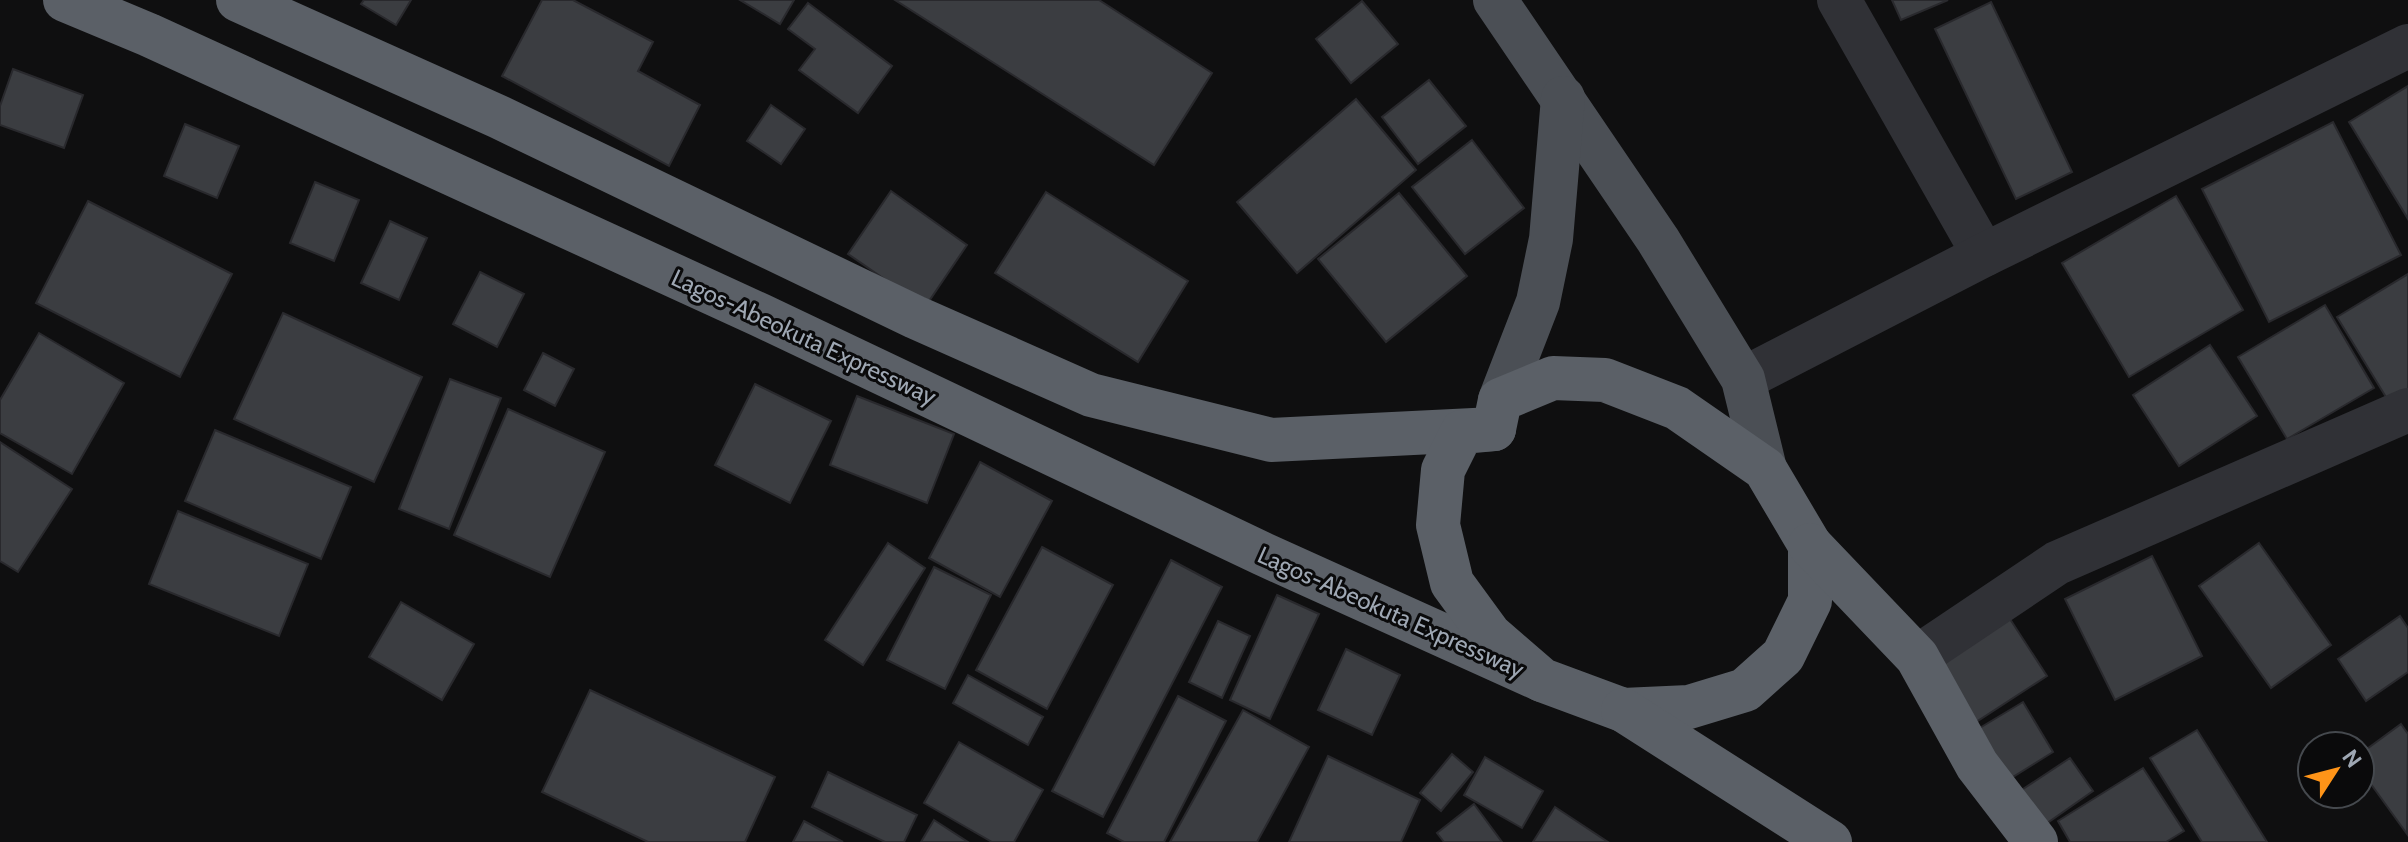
<svg xmlns="http://www.w3.org/2000/svg" width="2408" height="842" font-family="Cabin,sans-serif">
<style>
.building{fill:#3b3d41;stroke:#29292d;stroke-width:2}
.lines{fill:none;stroke-linecap:round;stroke-linejoin:round}
.minor{stroke:#303136;stroke-width:44}
.major{stroke:#4b4f55;stroke-width:44}
.highway{stroke:#5b6067;stroke-width:44}
.labels{text-anchor:middle;dominant-baseline:central;stroke-width:6;stroke-linejoin:round;paint-order:stroke}
.street-label{font-size:24px;fill:#9ea7b3;stroke:#0a0a0b}
</style>
<rect width="100%" height="100%" fill="#0f0f10"/>
<g class="building">
<path d="M 364,0 L 411,0 L 396,25 L 361,4 Z"/>
<path d="M 542,0 L 573,0 L 653,42 L 638,71 L 700,105 L 669,166 L 502,76 Z"/>
<path d="M 740,0 L 794,0 L 780,24 Z"/>
<path d="M 895,0 L 1099,0 L 1212,73 L 1154,165 Z"/>
<path d="M 1892,0 L 1948,0 L 1901,20 Z"/>
<path d="M 1362,1 L 1398,44 L 1351,83 L 1316,39 Z"/>
<path d="M 1991,2 L 2072,172 L 2016,199 L 1935,29 Z"/>
<path d="M 808,3 L 892,66 L 858,113 L 799,70 L 815,49 L 788,29 Z"/>
<path d="M 13,69 L 83,95 L 64,148 L 0,125 L 0,106 Z"/>
<path d="M 1429,80 L 1466,126 L 1418,164 L 1382,117 Z"/>
<path d="M 2408,86 L 2408,219 L 2349,122 Z"/>
<path d="M 1356,99 L 1416,170 L 1297,273 L 1237,202 Z"/>
<path d="M 771,105 L 805,129 L 781,164 L 747,141 Z"/>
<path d="M 2333,122 L 2401,255 L 2269,322 L 2202,189 Z"/>
<path d="M 185,124 L 239,146 L 217,198 L 164,176 Z"/>
<path d="M 1472,140 L 1524,208 L 1465,254 L 1412,187 Z"/>
<path d="M 315,182 L 359,200 L 334,261 L 290,243 Z"/>
<path d="M 891,191 L 967,245 L 925,307 L 848,254 Z"/>
<path d="M 1046,192 L 1188,281 L 1138,362 L 995,273 Z"/>
<path d="M 1399,193 L 1467,276 L 1386,342 L 1318,259 Z"/>
<path d="M 2176,196 L 2243,310 L 2129,377 L 2062,263 Z"/>
<path d="M 88,201 L 232,274 L 180,377 L 36,303 Z"/>
<path d="M 390,221 L 427,238 L 399,300 L 361,283 Z"/>
<path d="M 480,272 L 524,294 L 497,347 L 453,324 Z"/>
<path d="M 2408,274 L 2408,391 L 2389,402 L 2337,317 Z"/>
<path d="M 2325,305 L 2374,388 L 2287,439 L 2238,357 Z"/>
<path d="M 283,313 L 422,377 L 374,482 L 234,419 Z"/>
<path d="M 39,333 L 124,383 L 72,474 L 0,433 L 0,400 Z"/>
<path d="M 2210,345 L 2257,416 L 2179,466 L 2133,395 Z"/>
<path d="M 543,353 L 574,369 L 555,406 L 524,390 Z"/>
<path d="M 450,379 L 501,398 L 449,529 L 399,509 Z"/>
<path d="M 755,384 L 831,421 L 790,503 L 715,465 Z"/>
<path d="M 857,396 L 954,434 L 927,503 L 830,465 Z"/>
<path d="M 508,409 L 605,452 L 550,577 L 454,535 Z"/>
<path d="M 215,430 L 351,487 L 321,559 L 185,501 Z"/>
<path d="M 0,442 L 72,489 L 18,572 L 0,561 Z"/>
<path d="M 980,462 L 1052,501 L 1000,597 L 929,558 Z"/>
<path d="M 178,511 L 308,564 L 279,636 L 149,584 Z"/>
<path d="M 888,543 L 925,568 L 863,665 L 825,640 Z"/>
<path d="M 2259,543 L 2331,645 L 2271,688 L 2199,586 Z"/>
<path d="M 1042,547 L 1113,585 L 1047,709 L 976,670 Z"/>
<path d="M 2152,556 L 2202,656 L 2115,700 L 2065,599 Z"/>
<path d="M 1171,560 L 1222,587 L 1103,817 L 1052,791 Z"/>
<path d="M 934,567 L 991,595 L 945,689 L 887,660 Z"/>
<path d="M 1277,595 L 1319,614 L 1270,719 L 1230,700 Z"/>
<path d="M 401,602 L 474,644 L 442,700 L 369,657 Z"/>
<path d="M 2400,616 L 2408,628 L 2408,672 L 2366,701 L 2338,659 Z"/>
<path d="M 2010,619 L 2047,676 L 1973,724 L 1936,667 Z"/>
<path d="M 1218,621 L 1250,636 L 1222,698 L 1189,682 Z"/>
<path d="M 1346,649 L 1400,675 L 1372,735 L 1318,710 Z"/>
<path d="M 968,675 L 1043,717 L 1028,745 L 953,703 Z"/>
<path d="M 590,690 L 775,777 L 745,842 L 648,842 L 542,792 Z"/>
<path d="M 1178,696 L 1226,721 L 1164,842 L 1124,842 L 1107,833 Z"/>
<path d="M 2023,702 L 2053,752 L 2008,780 L 1978,729 Z"/>
<path d="M 1243,710 L 1309,747 L 1257,842 L 1170,842 Z"/>
<path d="M 2401,724 L 2408,734 L 2407,834 L 2360,769 L 2360,754 Z"/>
<path d="M 2197,730 L 2267,842 L 2202,842 L 2150,758 Z"/>
<path d="M 959,742 L 1043,790 L 1014,842 L 992,842 L 924,803 Z"/>
<path d="M 1452,754 L 1473,772 L 1441,811 L 1420,793 Z"/>
<path d="M 1328,756 L 1420,800 L 1401,842 L 1289,842 Z"/>
<path d="M 1485,757 L 1543,791 L 1522,828 L 1464,795 Z"/>
<path d="M 2070,758 L 2093,791 L 2043,826 L 2020,791 Z"/>
<path d="M 2143,768 L 2184,831 L 2166,842 L 2070,842 L 2058,821 Z"/>
<path d="M 828,772 L 917,815 L 904,842 L 885,842 L 812,807 Z"/>
<path d="M 1474,804 L 1502,842 L 1444,842 L 1437,833 Z"/>
<path d="M 1555,807 L 1608,842 L 1533,842 Z"/>
<path d="M 934,820 L 968,842 L 921,842 Z"/>
<path d="M 804,821 L 843,842 L 793,842 Z"/>
</g>
<g class="lines">
<g class="minor">
<path d="M 1839,0 L 1984,255"/>
<path d="M 1743,379 L 1984,255 L 2408,46"/>
<path d="M 1917,657 L 2057,563 L 2408,410"/>
</g>
<g class="major">
<path d="M 1495,0 L 1658,240 L 1743,379 L 1765,469"/>
<path d="M 1500,400 L 1538,302 L 1551,239 L 1563,98"/>
</g>
<g class="highway">
<path d="M 65,0 L 149,35 L 760,315 L 1263,554 L 1542,680"/>
<path d="M 238,0 L 499,117 L 915,317 L 1091,395 L 1271,440 L 1494,429"/>
<path d="M 1553,378 L 1605,380 L 1677,408 L 1765,469 L 1810,545 L 1810,601 L 1783,656 L 1745,690 L 1689,707 L 1623,710 L 1542,680 L 1490,635 L 1452,583 L 1438,525 L 1443,470 L 1462,432 L 1494,429 L 1500,400 Z"/>
<path d="M 1810,545 L 1917,657 L 1977,765 L 2036,842"/>
<path d="M 1623,710 L 1830,842"/>
</g>
</g>
<g class="labels">
<g class="street-label">
<text transform="translate(804 337) rotate(25)">Lagos-Abeokuta Expressway</text>
<text transform="translate(1391 612) rotate(24)">Lagos-Abeokuta Expressway</text>
</g>
</g>
<g transform="translate(2336 770) rotate(54)"><circle r="38" fill="#0a0a0b" stroke="#45494e" stroke-width="2"/>
<path d="M0-6L14 30L0 20L-14 30Z" fill="#ff9418"/>
<text y="-12" font-size="22" font-weight="bold" text-anchor="middle" fill="#9ea7b3">N</text>
</g>
</svg>
